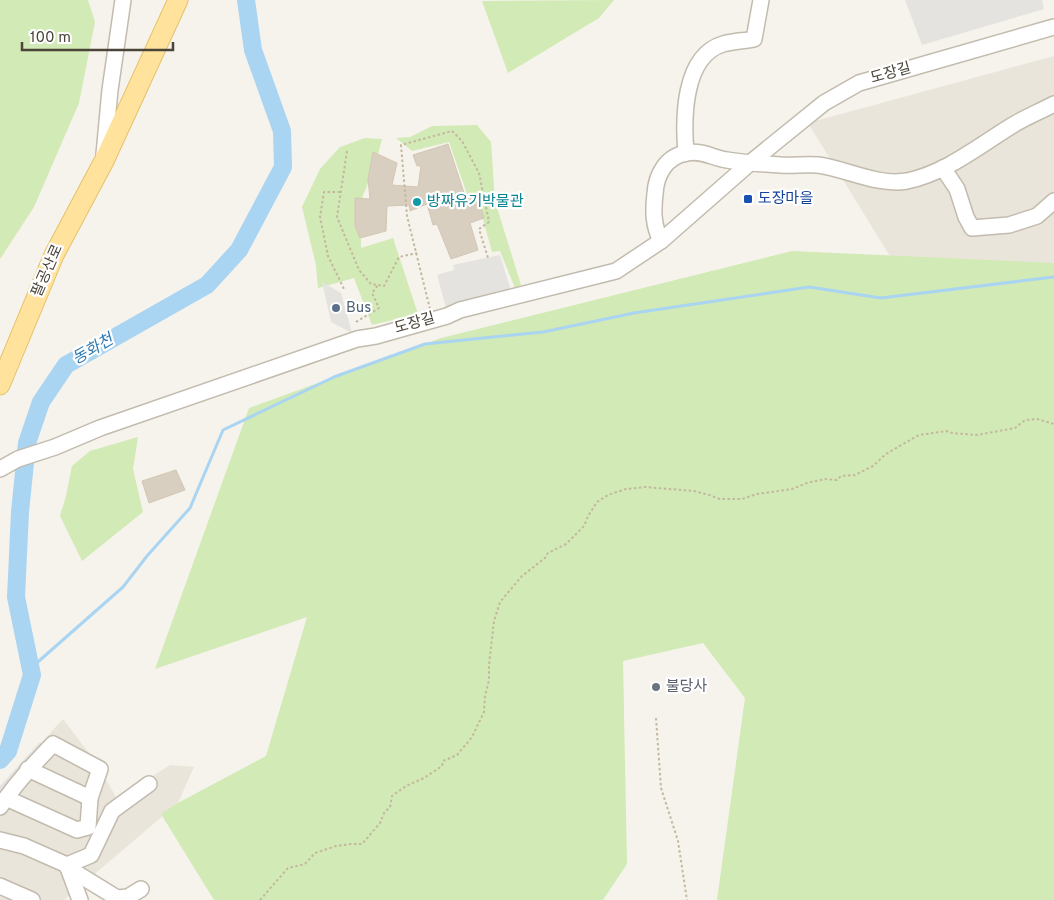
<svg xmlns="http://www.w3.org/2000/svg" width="1054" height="900" font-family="Overpass,'Noto Sans KR',sans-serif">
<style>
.residential{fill:#eae5da}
.green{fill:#d2eab5}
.parking{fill:#e5e3e0}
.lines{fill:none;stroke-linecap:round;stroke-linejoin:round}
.stream{stroke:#a9d4f2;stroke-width:3}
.river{stroke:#a9d4f2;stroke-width:18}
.building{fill:#d8cfc1;stroke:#d3c7b4}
.minor-casing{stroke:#c2bbae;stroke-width:18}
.major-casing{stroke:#e6c16a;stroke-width:21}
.path{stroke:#c4b79f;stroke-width:2;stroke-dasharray:2.5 2.5;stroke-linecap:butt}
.minor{stroke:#fff;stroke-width:15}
.major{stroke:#ffe39c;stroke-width:19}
.transit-dot{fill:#1a4fb4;stroke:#fff;stroke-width:2}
.culture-dot{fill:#0f9aa8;stroke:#fff;stroke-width:2}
.service-dot{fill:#5c6f8a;stroke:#fff;stroke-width:2}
.worship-dot{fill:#6b7280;stroke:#fff;stroke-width:2}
.labels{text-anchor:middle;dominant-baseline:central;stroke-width:4.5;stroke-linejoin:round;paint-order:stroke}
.street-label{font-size:15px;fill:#4b4439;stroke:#fff}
.transit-label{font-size:15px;fill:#164399;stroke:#fff;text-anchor:start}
.culture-label{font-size:15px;fill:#0d838f;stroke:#fff;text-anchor:start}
.service-label{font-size:15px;fill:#4e5e75;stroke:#fff;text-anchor:start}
.worship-label{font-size:15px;fill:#5b616d;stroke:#fff;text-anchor:start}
.water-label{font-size:16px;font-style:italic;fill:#2e7ab2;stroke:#fff}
</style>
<rect width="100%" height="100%" fill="#f6f3ec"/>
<g class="residential">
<path d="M 1054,56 L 1054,268 L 920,305 L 808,123 Z"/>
<path d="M 63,719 L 98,765 L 117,799 L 170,765 L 194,767 L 178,803 L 64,900 L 0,900 L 0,788 Z"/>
</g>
<g class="green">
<path d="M 0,0 L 88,0 L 95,22 L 79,103 L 34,207 L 0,259 Z"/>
<path d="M 614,0 L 599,18 L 508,73 L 482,1 Z"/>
<path d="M 477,125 L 491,142 L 495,201 L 521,285 L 515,288 L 500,251 L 492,252 L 477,197 L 467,194 L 449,142 L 412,151 L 396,138 L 410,137 L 432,126 Z"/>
<path d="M 365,138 L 382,139 L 375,166 L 360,203 L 361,248 L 393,238 L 418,314 L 372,325 L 354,278 L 318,288 L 316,265 L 302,207 L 320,169 L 340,147 Z"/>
<path d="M 792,251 L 1054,263 L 1054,900 L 717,900 L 745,698 L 703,643 L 623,661 L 627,864 L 603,900 L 214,900 L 161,814 L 176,804 L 266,756 L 307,617 L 155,669 L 249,408 L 441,338 Z"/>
<path d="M 138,437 L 133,469 L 143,512 L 82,561 L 60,516 L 66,496 L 72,466 L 90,451 Z"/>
</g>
<g class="parking">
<path d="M 905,0 L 1042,0 L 1044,9 L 922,45 Z"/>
<path d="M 500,255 L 511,291 L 446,308 L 437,275 L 454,270 L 453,265 Z"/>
<path d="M 322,282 L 341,293 L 352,333 L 331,322 Z"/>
<path d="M 40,742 L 45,745 L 0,798 L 0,786 Z"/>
</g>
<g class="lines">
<path class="stream" d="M 31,668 L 123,587 L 147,556 L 190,508 L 223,430 L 334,377 L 425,344 L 543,332 L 634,313 L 809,287 L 881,298 L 1054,277"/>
<path class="river" d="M 0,760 L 8,751 L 32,675 L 16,597 L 20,512 L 27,443 L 41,402 L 66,365 L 207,285 L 239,250 L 283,167 L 282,131 L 253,50 L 246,0"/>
</g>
<g class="building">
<path d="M 448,144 L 466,199 L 477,196 L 484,218 L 470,223 L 478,250 L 451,259 L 437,224 L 433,225 L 427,204 L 410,211 L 409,205 L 387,206 L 386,231 L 360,238 L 355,226 L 355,198 L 370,199 L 368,179 L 373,152 L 397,163 L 392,185 L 418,187 L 421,166 L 417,166 L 413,155 Z"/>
<path d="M 176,470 L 185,490 L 149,503 L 142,481 Z"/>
</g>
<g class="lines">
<defs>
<g id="minor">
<path d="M 686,153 C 683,119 683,56 723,44 C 733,41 744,41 754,39 L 761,0"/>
<path d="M 104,154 L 110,90 L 123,0"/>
<path d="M 943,168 L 957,189 L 966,217 L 972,228 L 1009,225 L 1037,216 L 1054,201"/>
<path d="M 661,241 C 653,225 653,211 655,194 C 656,175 666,156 687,153 C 702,150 713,158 727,160 C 744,163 763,164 780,165 C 792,166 805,164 818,165 C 847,169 877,186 907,181 C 946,173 980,145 1013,125 C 1026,117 1041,111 1054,104"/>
<path d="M 0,469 L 18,459 L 55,447 L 100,428 L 357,339 L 376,336 L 447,316 L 460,310 L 616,271 L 661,241 L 750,163 L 824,103 L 859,83 L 1054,27"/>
<path d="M 28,769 L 90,798"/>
<path d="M 0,807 C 15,784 34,764 53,744 L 100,769 L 90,798 L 88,827 L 77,830 L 6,798"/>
<path d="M 0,840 L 24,846 L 67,865 L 80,900"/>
<path d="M 67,865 L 91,855 L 112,811 L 149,784"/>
<path d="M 68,868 L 117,898 L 128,897 L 141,889"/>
<path d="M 0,886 L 32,900"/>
</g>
<path id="major" d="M 0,385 L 54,255 L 104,161 L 178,0"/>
</defs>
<use href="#minor" class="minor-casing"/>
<use href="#major" class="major-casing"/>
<g class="path">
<path d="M 347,151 L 337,217 L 359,270 L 371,284 L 384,286 L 399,257 L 417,253"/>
<path d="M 340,192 L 324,192 L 320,217 L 328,256 L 345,291"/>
<path d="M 430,309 L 407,216 L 401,145 L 452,131 L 462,141 L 479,173 L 489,222 L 479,229 L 488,258"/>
<path d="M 356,322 L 379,308 L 372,293 L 378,285"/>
<path d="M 656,718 L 661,788 L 678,841 L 687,900"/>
<path d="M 260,900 L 288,868 L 305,864 L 315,853 L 336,846 L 351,844 L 362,844 L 380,823 L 384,813 L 390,807 L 392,796 L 406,786 L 424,778 L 442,766 L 443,761 L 457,755 L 472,737 L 484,712 L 485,696 L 489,680 L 489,665 L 494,621 L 500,602 L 522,576 L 545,558 L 548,553 L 566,544 L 584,526 L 588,516 L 597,502 L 608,495 L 626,489 L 645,487 L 694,491 L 709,495 L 720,499 L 742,499 L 757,494 L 792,489 L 807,483 L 825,479 L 837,480 L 841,476 L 855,475 L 873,466 L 886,454 L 919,435 L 947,431 L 952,433 L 977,435 L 1015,428 L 1025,420 L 1037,419 L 1054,424"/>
</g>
<use href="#minor" class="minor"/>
<use href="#major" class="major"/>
</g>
<rect class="transit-dot" x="743" y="194" width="10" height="10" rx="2.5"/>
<circle class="culture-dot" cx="417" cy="202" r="5"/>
<circle class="service-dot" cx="336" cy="308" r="5"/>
<circle class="worship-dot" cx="656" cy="687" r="5"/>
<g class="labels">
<g class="street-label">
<text transform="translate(891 74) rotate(-16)">도장길</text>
<text transform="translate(48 271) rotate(-66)">팔공산로</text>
<text transform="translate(415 324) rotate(-16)">도장길</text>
</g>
<g class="transit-label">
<text x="758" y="199">도장마을</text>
</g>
<g class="culture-label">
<text x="427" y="202">방짜유기박물관</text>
</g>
<g class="service-label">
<text x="346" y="308">Bus</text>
</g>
<g class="worship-label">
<text x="666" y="687">불당사</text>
</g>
<g class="water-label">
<text transform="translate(93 350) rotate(-30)">동화천</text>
</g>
</g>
<path d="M22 42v8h151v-8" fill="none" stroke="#4b4439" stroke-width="2.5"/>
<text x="30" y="42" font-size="15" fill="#4b4439" stroke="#ffffff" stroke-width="4" paint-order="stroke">100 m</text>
</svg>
